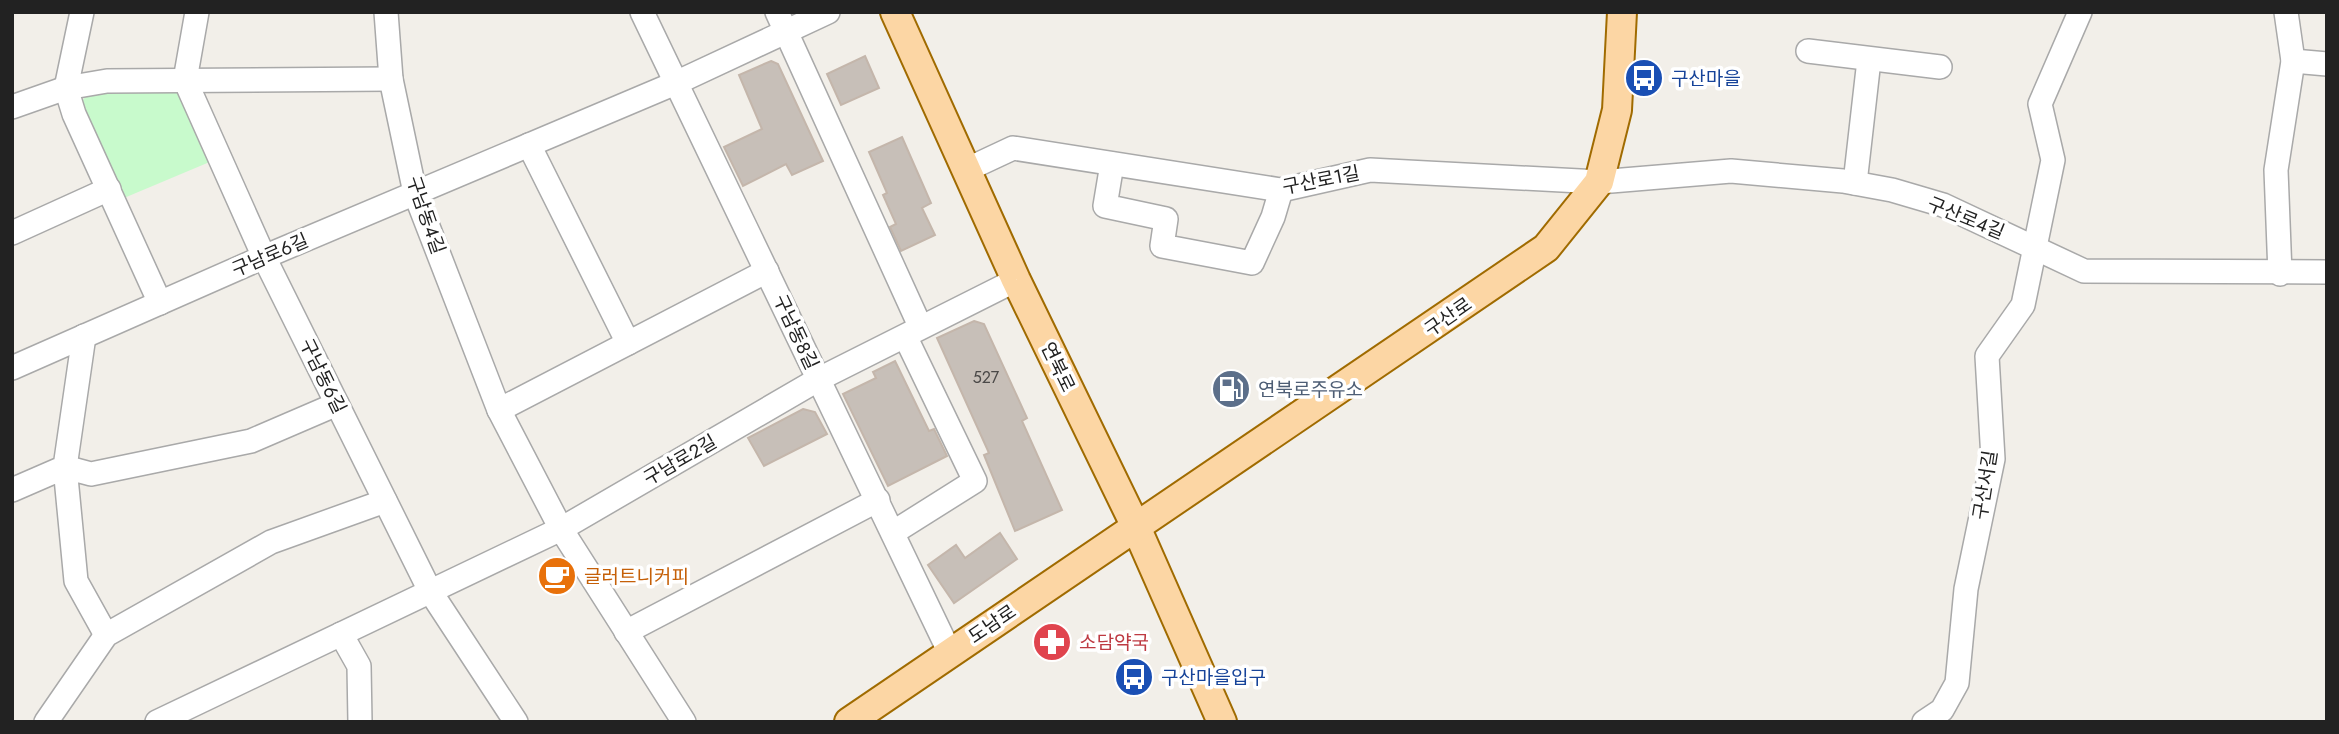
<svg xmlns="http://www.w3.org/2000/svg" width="2339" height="734" font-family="Jost,'Noto Sans KR',sans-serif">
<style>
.park{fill:#c8facc}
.building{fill:#c7bfb8;stroke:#c4b6ab;stroke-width:2}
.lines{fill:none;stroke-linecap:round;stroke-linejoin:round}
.minor-casing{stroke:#a9a9a9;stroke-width:26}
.major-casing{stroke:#a06b00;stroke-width:32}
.minor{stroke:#fff;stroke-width:23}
.major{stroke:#fcd6a4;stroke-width:28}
.labels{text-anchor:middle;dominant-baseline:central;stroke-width:7;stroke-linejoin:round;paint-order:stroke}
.number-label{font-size:16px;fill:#4b4948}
.transit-label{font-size:19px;fill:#164399;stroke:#fff;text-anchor:start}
.street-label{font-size:19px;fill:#222;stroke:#fff}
.service-label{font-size:19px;fill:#4e5e75;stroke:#fff;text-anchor:start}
.food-label{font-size:19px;fill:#c56008;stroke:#fff;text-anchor:start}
.health-label{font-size:19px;fill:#be3a42;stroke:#fff;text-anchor:start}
</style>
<rect width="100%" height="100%" fill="#f2efe9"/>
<path class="park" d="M 89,92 L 178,93 L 187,100 L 212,161 L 124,198 L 79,105 Z"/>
<g class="building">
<path d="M 865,56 L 879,88 L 841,105 L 827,74 Z"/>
<path d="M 771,61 L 778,64 L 823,161 L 792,175 L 786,164 L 743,186 L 724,147 L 762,129 L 739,75 Z"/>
<path d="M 902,137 L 931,203 L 922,208 L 935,235 L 901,251 L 890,227 L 896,224 L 883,195 L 887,193 L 869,152 Z"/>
<path d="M 974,321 L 984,324 L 1027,418 L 1022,421 L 1062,510 L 1015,531 L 984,455 L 989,453 L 937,338 Z"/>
<path d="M 895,361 L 929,431 L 934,429 L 947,456 L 888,486 L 843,394 L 876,378 L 873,372 Z"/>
<path d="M 803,409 L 815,412 L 827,434 L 764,466 L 748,438 Z"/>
<path d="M 1000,533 L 1017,559 L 954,603 L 928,565 L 956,545 L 965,558 Z"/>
</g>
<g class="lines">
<defs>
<g id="minor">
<path d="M 82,12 L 66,88 L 74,114 L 160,303"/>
<path d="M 197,12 L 185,80 L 264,257 L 430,591 L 516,722"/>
<path d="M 386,12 L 391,79 L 415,193 L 499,410 L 561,529 L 684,722"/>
<path d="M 642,12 L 950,653"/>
<path d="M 777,12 L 920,326"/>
<path d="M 1808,51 L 1940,67"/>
<path d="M 2293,61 L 2327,64"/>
<path d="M 12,107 L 66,88 L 107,81 L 391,79"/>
<path d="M 529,145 L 628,343"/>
<path d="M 1112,164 L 1105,206 L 1166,219 L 1162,246 L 1252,263 L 1273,217 L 1281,190"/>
<path d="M 966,170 L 1013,148 L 1281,190 L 1370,170 L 1599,182 L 1731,171 L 1843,181 L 1892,190 L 1943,205 L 2084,271 L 2327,272"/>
<path d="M 1855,183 L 1869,60"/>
<path d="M 12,233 L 109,189"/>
<path d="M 2280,274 L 2276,170 L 2293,61 L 2286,12"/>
<path d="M 12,368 L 264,257 L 678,82 L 828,12"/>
<path d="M 499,410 L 767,271"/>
<path d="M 12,490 L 65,467 L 84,336"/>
<path d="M 894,532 L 975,481 L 906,338"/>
<path d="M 626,632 L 878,500"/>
<path d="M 341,634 L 359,666 L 360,722"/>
<path d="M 106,635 L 76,581 L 65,467 L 91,474 L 251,441 L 337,404"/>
<path d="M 46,722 L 106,635 L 271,542 L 385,501"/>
<path d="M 157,722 L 561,529 L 819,379 L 1016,280"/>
<path d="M 1924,722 L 1942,710 L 1957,683 L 1966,589 L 1993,459 L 1987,356 L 2023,305 L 2053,160 L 2040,104 L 2080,12"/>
</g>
<g id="major">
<path d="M 895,12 L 1016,280 L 1136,527 L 1222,722"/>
<path d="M 849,722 L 1546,248 L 1599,182 L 1617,110 L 1622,12"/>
</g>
</defs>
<use href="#minor" class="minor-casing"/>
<use href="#major" class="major-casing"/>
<use href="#minor" class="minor"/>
<use href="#major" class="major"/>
</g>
<defs>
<symbol id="bus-disc" viewBox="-11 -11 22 22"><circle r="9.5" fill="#1a4fb4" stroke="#fff"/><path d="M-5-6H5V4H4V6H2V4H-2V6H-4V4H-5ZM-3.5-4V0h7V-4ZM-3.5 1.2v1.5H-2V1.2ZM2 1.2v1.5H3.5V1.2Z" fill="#fff"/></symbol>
<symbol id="fuel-disc" viewBox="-11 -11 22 22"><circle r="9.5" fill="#5c6f8a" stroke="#fff"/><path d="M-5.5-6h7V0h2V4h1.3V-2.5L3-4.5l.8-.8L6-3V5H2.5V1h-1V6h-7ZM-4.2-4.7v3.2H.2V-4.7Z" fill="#fff"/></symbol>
<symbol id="cafe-disc" viewBox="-11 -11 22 22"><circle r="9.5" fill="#e8710a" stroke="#fff"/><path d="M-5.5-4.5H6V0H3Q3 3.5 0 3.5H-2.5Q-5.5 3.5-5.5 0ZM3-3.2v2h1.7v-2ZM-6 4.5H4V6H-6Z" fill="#fff"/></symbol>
<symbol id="pharmacy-disc" viewBox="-11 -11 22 22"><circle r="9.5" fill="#e0444e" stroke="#fff"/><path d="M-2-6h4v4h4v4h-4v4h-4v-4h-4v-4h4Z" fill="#fff"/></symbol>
</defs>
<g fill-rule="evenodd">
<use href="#bus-disc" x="1622" y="56" width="44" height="44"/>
<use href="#fuel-disc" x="1209" y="367" width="44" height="44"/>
<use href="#cafe-disc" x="535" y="554" width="44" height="44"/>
<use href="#pharmacy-disc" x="1030" y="620" width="44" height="44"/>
<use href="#bus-disc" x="1112" y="655" width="44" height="44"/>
</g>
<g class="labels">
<g class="number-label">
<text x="986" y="377">527</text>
</g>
<g class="transit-label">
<text x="1671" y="78">구산마을</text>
<text x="1161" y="677">구산마을입구</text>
</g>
<g class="street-label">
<text transform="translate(1321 180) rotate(-11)">구산로1길</text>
<text transform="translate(426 215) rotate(71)">구남동4길</text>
<text transform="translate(1966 218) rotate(22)">구산로4길</text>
<text transform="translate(270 255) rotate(-23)">구남로6길</text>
<text transform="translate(1448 317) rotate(-35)">구산로</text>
<text transform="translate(796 332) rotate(65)">구남동8길</text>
<text transform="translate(1058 367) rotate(64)">연북로</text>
<text transform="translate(323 376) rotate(64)">구남동6길</text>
<text transform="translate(680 460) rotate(-30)">구남로2길</text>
<text transform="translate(1985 485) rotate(-81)">구산서길</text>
<text transform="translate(992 624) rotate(-34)">도남로</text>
</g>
<g class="service-label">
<text x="1258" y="389">연북로주유소</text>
</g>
<g class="food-label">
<text x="584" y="576">글러트니커피</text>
</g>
<g class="health-label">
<text x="1079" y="642">소담약국</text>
</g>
</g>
<rect width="2339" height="734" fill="none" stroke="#222222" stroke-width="28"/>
</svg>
